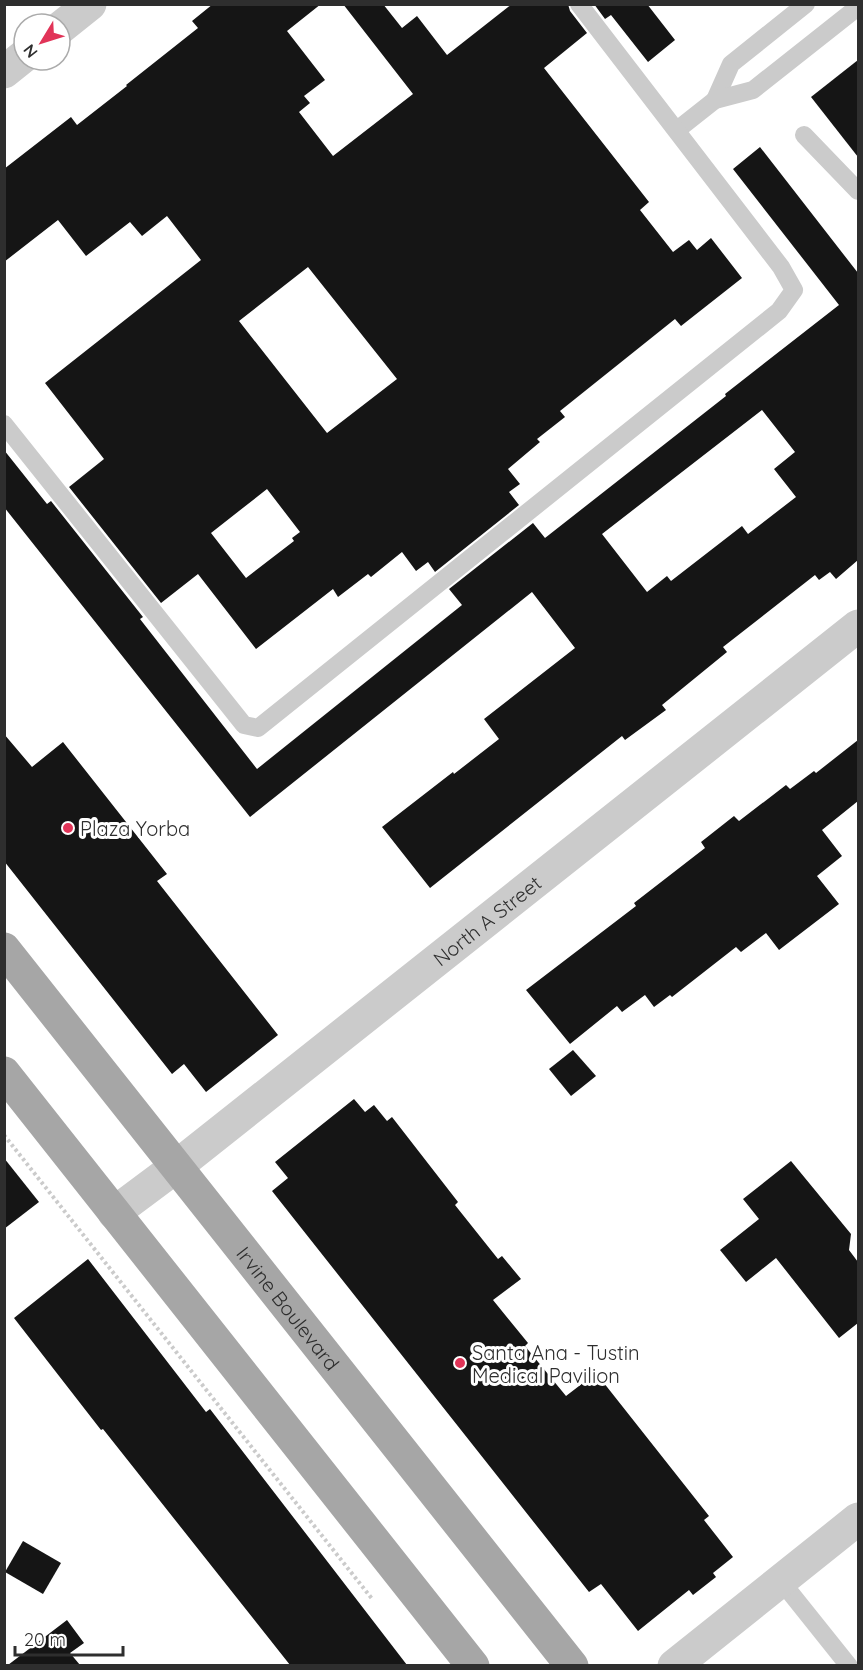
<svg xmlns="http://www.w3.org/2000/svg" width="863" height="1670" font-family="Quicksand,sans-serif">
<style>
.building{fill:#151515;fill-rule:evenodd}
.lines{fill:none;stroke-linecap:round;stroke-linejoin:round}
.path{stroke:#cbcbcb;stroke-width:4;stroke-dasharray:3 3;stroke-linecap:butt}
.service{stroke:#cbcbcb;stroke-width:18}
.minor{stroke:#cbcbcb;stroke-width:33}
.primary{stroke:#a6a6a6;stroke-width:33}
.poi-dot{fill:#e13458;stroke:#fff;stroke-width:2}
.labels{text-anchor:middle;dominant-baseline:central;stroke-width:6;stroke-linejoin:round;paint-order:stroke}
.poi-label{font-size:20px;fill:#2e2e2e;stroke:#fff;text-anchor:start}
.street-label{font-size:20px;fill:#2e2e2e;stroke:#fff}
</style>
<rect width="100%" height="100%" fill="#fff"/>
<g class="building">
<path d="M 213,4 L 321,4 L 287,31 L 325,80 L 304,96 L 310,103 L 299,112 L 333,156 L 413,94 L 343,4 L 383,4 L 402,28 L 417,16 L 447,55 L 512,4 L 568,4 L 570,11 L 587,33 L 544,68 L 649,202 L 640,210 L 673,252 L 689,240 L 697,250 L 711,238 L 742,278 L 681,326 L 675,319 L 560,411 L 565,417 L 537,439 L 540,442 L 508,469 L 520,484 L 509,492 L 519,505 L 435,572 L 428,562 L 416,571 L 402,552 L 371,577 L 368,574 L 338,597 L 333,589 L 256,649 L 198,574 L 161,603 L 69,487 L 104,459 L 45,383 L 201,260 L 167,216 L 142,236 L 130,222 L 86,256 L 58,220 L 4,262 L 4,169 L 71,117 L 77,125 L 127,86 L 126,85 L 198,28 L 192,21 ZM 308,267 L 397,379 L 327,433 L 239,321 ZM 267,489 L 300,532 L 292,538 L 294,541 L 246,578 L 211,533 Z"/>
<path d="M 594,4 L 647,4 L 675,40 L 648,62 L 611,15 L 605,19 Z"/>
<path d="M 858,60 L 858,157 L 811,97 Z"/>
<path d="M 760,147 L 858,273 L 858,560 L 836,579 L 830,572 L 819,580 L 815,575 L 723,647 L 727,652 L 662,705 L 666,710 L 625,740 L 622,736 L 430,888 L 382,827 L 453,772 L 454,774 L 499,739 L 484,719 L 575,648 L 532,592 L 250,817 L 4,507 L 4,450 L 47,504 L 51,501 L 143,617 L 140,619 L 257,769 L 462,605 L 449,589 L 533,523 L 545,538 L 726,396 L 725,394 L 839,305 L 733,169 ZM 762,410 L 795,452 L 774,469 L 796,497 L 748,534 L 742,526 L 671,581 L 667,576 L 647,592 L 602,534 Z"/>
<path d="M 4,734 L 32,767 L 63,742 L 167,874 L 157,881 L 278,1035 L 206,1092 L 184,1064 L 172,1074 L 4,861 Z"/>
<path d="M 858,740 L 858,801 L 822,830 L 842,856 L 817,876 L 839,904 L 779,950 L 766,933 L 741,952 L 736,947 L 672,997 L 670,995 L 654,1007 L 645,995 L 622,1012 L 617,1006 L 570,1044 L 526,990 L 636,906 L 634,903 L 705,848 L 701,842 L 734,816 L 739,821 L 786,785 L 790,789 L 814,771 L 816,773 Z"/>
<path d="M 573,1050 L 596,1076 L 571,1096 L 549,1069 Z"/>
<path d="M 354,1099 L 365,1112 L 374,1105 L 387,1121 L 392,1117 L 458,1202 L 455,1205 L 498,1259 L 502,1256 L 521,1279 L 493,1300 L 528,1343 L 525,1346 L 566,1396 L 596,1373 L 709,1516 L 704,1520 L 733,1557 L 713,1573 L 716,1577 L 693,1595 L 689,1590 L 638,1631 L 601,1584 L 589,1592 L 272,1191 L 288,1178 L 275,1162 Z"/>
<path d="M 4,1158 L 39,1202 L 4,1229 Z"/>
<path d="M 791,1161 L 851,1234 L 849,1250 L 858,1262 L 858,1323 L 839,1338 L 776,1258 L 746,1282 L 720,1250 L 759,1219 L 743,1199 Z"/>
<path d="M 88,1259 L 206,1412 L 210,1409 L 407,1665 L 290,1665 L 103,1429 L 101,1430 L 14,1318 Z"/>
<path d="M 23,1541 L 61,1563 L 43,1594 L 5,1572 Z"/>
<path d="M 67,1620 L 84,1643 L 70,1653 L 80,1665 L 8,1665 Z"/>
</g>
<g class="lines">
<path class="path" d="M 4,1135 L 373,1600"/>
<g class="service">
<path d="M 715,100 L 731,64 L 806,4"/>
<path d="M 677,130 L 715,100 L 753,90 L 858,7"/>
<path d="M 804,135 L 858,191"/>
<path d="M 4,424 L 244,725 L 258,728 L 779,311 L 794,290 L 781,267 L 579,4"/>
<path d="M 781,1581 L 849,1666"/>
</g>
<g class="minor">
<path d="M 60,28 L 90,4"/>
<path d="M 4,72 L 24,56"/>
<path id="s1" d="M 114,1213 L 177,1166 L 858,626"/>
<path d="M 674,1666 L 858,1519"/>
</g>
<g class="primary">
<path id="s2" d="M 4,949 L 572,1666"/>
<path d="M 4,1073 L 473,1666"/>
</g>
</g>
<g class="poi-dot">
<circle cx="68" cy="828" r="6"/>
<circle cx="460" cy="1363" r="6"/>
</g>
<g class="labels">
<g class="poi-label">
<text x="80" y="828">Plaza Yorba</text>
<text x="472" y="1352">Santa Ana - Tustin<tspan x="472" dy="23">Medical Pavilion</tspan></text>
</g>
<g class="street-label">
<text stroke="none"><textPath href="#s1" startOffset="474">North A Street</textPath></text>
<text stroke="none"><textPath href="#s2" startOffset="458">Irvine Boulevard</textPath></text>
</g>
</g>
<rect width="863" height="1670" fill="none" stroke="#2e2e2e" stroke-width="12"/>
<g transform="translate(42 42) rotate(232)"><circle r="28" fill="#ffffff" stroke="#ababab" stroke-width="1.5"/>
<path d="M0-4.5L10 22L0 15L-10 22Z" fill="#e13458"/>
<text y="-9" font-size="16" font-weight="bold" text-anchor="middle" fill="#2e2e2e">N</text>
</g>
<path d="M15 1646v9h108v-9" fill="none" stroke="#2e2e2e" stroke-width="3"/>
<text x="24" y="1646" font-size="18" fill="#2e2e2e" stroke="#ffffff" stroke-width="4.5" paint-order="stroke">20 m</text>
</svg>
